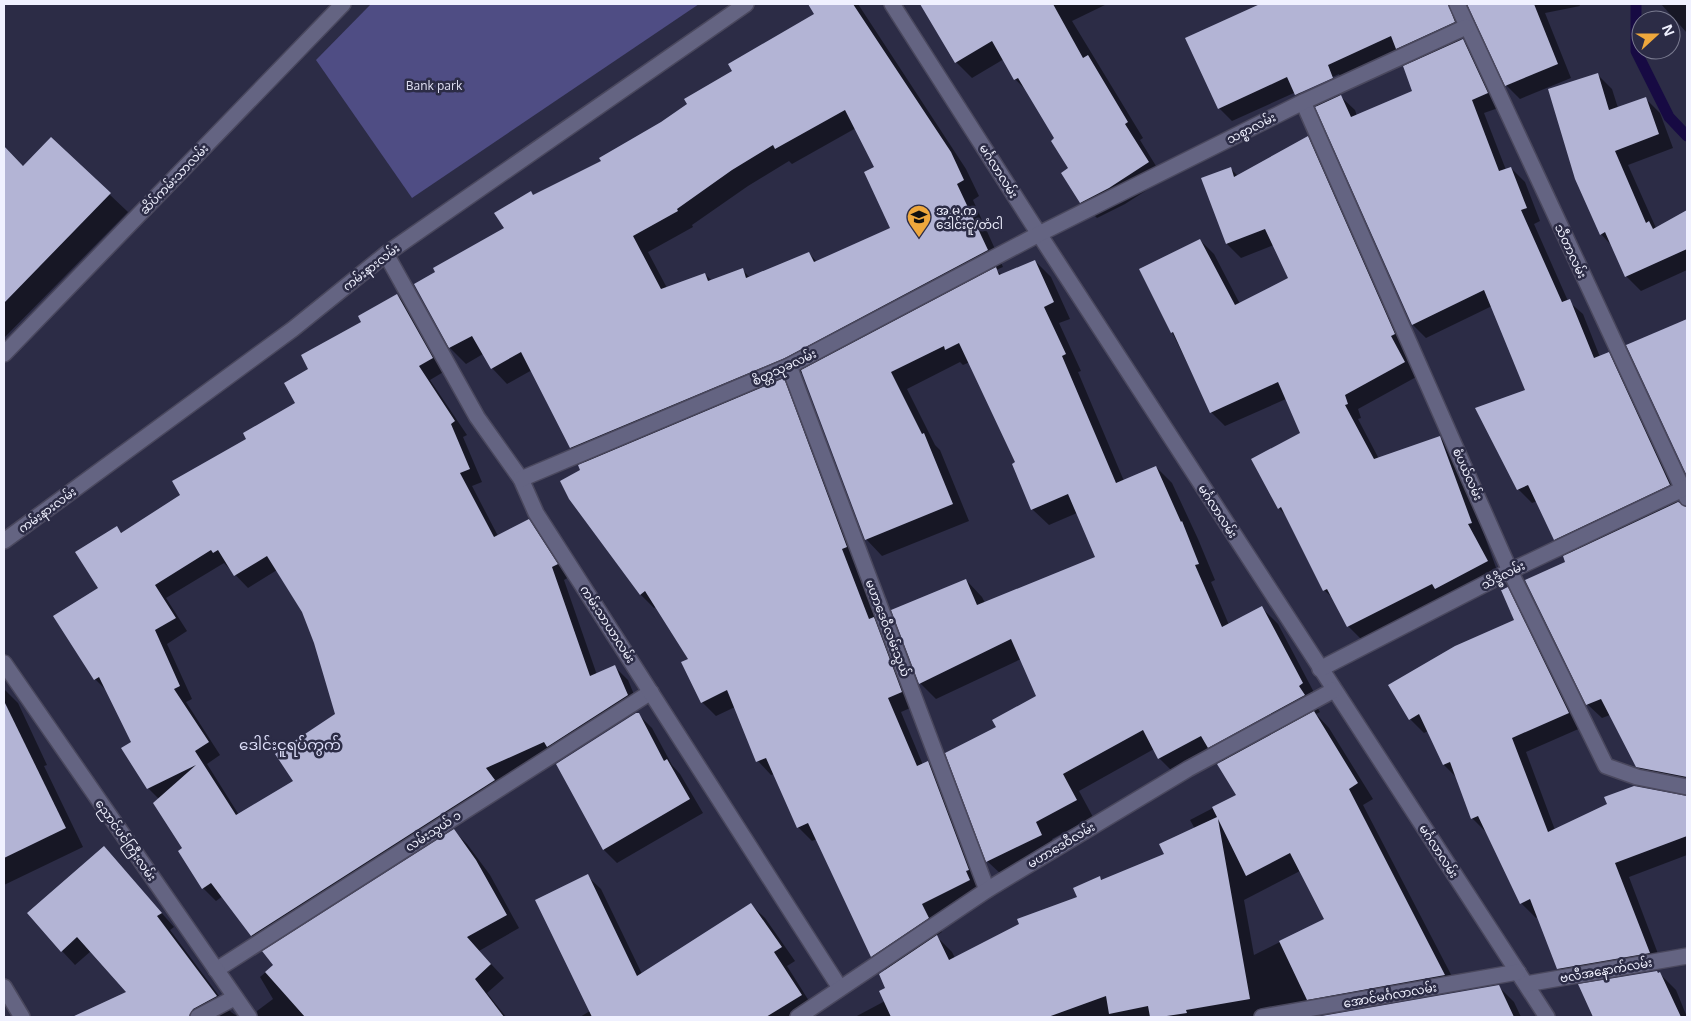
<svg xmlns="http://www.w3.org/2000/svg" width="1691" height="1021" font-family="'Open Sans','Noto Sans Myanmar',sans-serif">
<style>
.green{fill:#4f4d84}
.shadow{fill:#0007;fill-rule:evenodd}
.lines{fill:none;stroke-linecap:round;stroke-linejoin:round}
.stream{stroke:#170a43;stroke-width:11}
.building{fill:#b3b4d5;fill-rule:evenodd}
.lane-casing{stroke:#4a485e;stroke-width:18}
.street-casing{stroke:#4a485e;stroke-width:18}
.secondary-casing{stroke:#4a485e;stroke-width:18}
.lane{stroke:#646482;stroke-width:15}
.street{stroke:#646482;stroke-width:15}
.secondary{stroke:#646482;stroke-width:15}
.labels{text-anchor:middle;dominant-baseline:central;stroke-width:5;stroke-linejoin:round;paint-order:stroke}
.park-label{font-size:12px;fill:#e1e1f4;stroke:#2c2c46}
.street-label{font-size:12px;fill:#f0f1ff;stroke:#2c2c46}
.poi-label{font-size:12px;fill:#f0f1ff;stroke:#2c2c46;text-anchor:start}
.quarter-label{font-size:15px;fill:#dedffa;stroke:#2c2c46}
</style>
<rect width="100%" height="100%" fill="#2c2c46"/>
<path class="green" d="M 371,4 L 699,4 L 412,198 L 316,60 Z"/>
<g class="shadow">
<path d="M 809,4 L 858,4 L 966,169 L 979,196 L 973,200 L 1003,267 L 996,270 L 1002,275 L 1035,261 L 1051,277 L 1070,319 L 1059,323 L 1081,371 L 1078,372 L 1124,481 L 1156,467 L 1172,483 L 1198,539 L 1215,580 L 1211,582 L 1229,625 L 1262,608 L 1278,624 L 1318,700 L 1314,702 L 1320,712 L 1316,714 L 1329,728 L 1373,799 L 1363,805 L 1459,990 L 1307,1017 L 855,1017 L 885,1001 L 886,971 L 872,956 L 817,839 L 812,841 L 798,827 L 775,774 L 771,775 L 758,761 L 735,707 L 716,716 L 702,702 L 689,660 L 656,607 L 654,608 L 641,595 L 570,498 L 586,463 L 571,448 L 532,370 L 507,384 L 492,368 L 483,354 L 466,364 L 450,348 L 415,285 L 505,229 L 534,196 L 602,161 L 662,123 L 816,14 ZM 856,128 L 876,168 L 891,228 L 817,262 L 809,253 L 750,278 L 742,269 L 712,281 L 705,274 L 667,288 L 648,252 L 693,227 L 692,225 L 748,186 L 789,161 L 792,164 ZM 960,362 L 963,365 L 970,362 L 1016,463 L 1032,509 L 1049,525 L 1077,513 L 1097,558 L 985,603 L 982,597 L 966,580 L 920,683 L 936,699 L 1021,659 L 1038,697 L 998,728 L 987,861 L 1004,877 L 1058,851 L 1052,839 L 1093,817 L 1079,791 L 1154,749 L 1159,758 L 1175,774 L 1215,754 L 1223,762 L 1238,795 L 1190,820 L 1195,829 L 1165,855 L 1103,881 L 1099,877 L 1079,898 L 955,958 L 952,952 L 936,936 L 942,932 L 935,918 L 983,894 L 942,776 L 928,762 L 923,765 L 901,712 L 915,706 L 888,633 L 878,623 L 855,563 L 860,561 L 797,394 L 784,380 L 803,372 L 866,539 L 882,556 L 969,521 L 940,450 L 935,445 L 907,389 ZM 1300,871 L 1326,919 L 1254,955 L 1244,900 Z"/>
<path d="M 921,4 L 1107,4 L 1072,21 L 1143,138 L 1140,140 L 1164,179 L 1125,204 L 1097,218 L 1081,202 L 1070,169 L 1056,139 L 1028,92 L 1015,79 L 1004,59 L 972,78 L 956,62 Z"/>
<path d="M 1260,4 L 1579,4 L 1580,6 L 1545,13 L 1571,78 L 1520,99 L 1506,85 L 1471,8 L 1466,9 L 1468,36 L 1461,39 L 1476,54 L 1501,107 L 1484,113 L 1506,170 L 1511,168 L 1525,182 L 1540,221 L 1534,224 L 1568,301 L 1583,314 L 1600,357 L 1608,353 L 1622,367 L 1683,498 L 1676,502 L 1687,508 L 1687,788 L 1651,780 L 1637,766 L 1610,715 L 1602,718 L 1587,704 L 1567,562 L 1571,554 L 1555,539 L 1537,501 L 1532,503 L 1518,489 L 1526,391 L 1492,306 L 1426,338 L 1413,325 L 1316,105 L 1310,108 L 1296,92 L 1232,121 L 1219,108 ZM 1400,51 L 1412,63 L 1414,92 L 1357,116 L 1355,110 L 1339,95 L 1346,91 L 1340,79 ZM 1339,74 L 1340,76 L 1301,94 L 1301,91 Z"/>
<path d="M 1661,4 L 1687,4 L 1687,33 Z"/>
<path d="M 1598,75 L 1612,89 L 1618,108 L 1645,98 L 1660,113 L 1673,148 L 1628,165 L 1656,228 L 1687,211 L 1687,270 L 1641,291 L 1626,276 L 1612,246 L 1601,234 Z"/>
<path d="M 1308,138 L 1322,152 L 1408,348 L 1404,350 L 1418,376 L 1358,409 L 1361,418 L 1358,419 L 1379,459 L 1440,437 L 1454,451 L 1499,576 L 1362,640 L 1348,626 L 1335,600 L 1324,590 L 1288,518 L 1279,508 L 1301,434 L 1286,399 L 1225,426 L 1211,412 L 1172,332 L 1200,240 L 1214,254 L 1240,304 L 1289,278 L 1274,245 L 1241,258 L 1227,244 L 1203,179 L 1231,169 L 1238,176 Z"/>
<path d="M 51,139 L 128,212 L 4,338 L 9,343 L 4,348 L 4,146 L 24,167 Z"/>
<path d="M 397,295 L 410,308 L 445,371 L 430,380 L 467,435 L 463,437 L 482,482 L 472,486 L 498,536 L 529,521 L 542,534 L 569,577 L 564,580 L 597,675 L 615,667 L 628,680 L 640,709 L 561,759 L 557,755 L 498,781 L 507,793 L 312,918 L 313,920 L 454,831 L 467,844 L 490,875 L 519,928 L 479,951 L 504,978 L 487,993 L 506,1017 L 258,1017 L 257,1011 L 273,999 L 260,977 L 274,965 L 267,950 L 252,936 L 223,896 L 216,901 L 203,888 L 159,799 L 148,788 L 133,742 L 108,692 L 95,679 L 99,588 L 117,528 L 122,533 L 182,496 L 247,439 L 297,403 L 310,369 ZM 224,563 L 248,588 L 277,570 L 304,611 L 316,643 L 336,714 L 295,781 L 239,815 L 207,764 L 220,755 L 186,702 L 192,699 L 167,644 L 187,631 L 166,598 Z"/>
<path d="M 1687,320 L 1687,473 L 1628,345 Z"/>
<path d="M 1507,589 L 1522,603 L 1583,727 L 1526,752 L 1555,830 L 1687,797 L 1687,855 L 1629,877 L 1663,967 L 1573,983 L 1558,968 L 1538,916 L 1536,918 L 1521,903 L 1486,832 L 1472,818 L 1457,778 L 1444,765 L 1428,731 L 1424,733 L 1410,719 L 1516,621 Z"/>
<path d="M 4,689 L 18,703 L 47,765 L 44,766 L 83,847 L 4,885 Z"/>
<path d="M 638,714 L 652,728 L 672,765 L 680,774 L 703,813 L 617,863 L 604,850 Z"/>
<path d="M 104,848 L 174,927 L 170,930 L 231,1012 L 238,1017 L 75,1017 L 128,993 L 91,951 L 75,965 L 62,951 Z"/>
<path d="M 587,876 L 601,889 L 642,974 L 751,905 L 765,918 L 795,961 L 787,966 L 814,1009 L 801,1017 L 580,1017 L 590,1011 Z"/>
<path d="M 1660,974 L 1676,990 L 1687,1017 L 1595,1017 L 1580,985 Z"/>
<path d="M 1498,986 L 1514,1002 L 1521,1017 L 1322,1017 Z"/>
</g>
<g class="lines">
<path class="stream" d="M 1636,4 L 1636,51 L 1669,117 L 1687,136"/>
</g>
<g class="building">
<path d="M 808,4 L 853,4 L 951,152 L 964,180 L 957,184 L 988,250 L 785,358 L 570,448 L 521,352 L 491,369 L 472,336 L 449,348 L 414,284 L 435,272 L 433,268 L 504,228 L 494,213 L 531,191 L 533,195 L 601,161 L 599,158 L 661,122 L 687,104 L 684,99 L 732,71 L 728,64 L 814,14 ZM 845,110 L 874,167 L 864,172 L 890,228 L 814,262 L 809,252 L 746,278 L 743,268 L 708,281 L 705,273 L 661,289 L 633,236 L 678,211 L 677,209 L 732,170 L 773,145 L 775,149 Z"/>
<path d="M 920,4 L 1053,4 L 1083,58 L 1088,55 L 1128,122 L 1125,124 L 1149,162 L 1109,188 L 1080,203 L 1061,173 L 1068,168 L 1051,141 L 1054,138 L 1018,78 L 1014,80 L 992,41 L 955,63 Z"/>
<path d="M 1260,4 L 1448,4 L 1455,22 L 1396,49 L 1391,36 L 1328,65 L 1333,78 L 1295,95 L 1287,77 L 1218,109 L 1185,38 Z"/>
<path d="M 1467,4 L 1534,4 L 1558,64 L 1505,86 Z"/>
<path d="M 1463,39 L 1488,93 L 1472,100 L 1499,171 L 1511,167 L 1527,208 L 1521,210 L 1562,302 L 1570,299 L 1594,358 L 1609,352 L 1670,485 L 1554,540 L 1528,485 L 1517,490 L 1475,408 L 1525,390 L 1484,290 L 1412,325 L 1315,107 L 1341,95 L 1351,117 L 1412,91 L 1403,66 Z"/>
<path d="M 1598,73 L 1609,110 L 1646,97 L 1659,134 L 1615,151 L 1646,223 L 1649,221 L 1653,229 L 1687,210 L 1687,249 L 1625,277 L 1605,232 L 1600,235 L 1575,179 L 1548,89 Z"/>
<path d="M 1308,136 L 1395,334 L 1391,336 L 1405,362 L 1345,395 L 1348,404 L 1345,405 L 1374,459 L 1440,436 L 1472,523 L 1468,524 L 1488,561 L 1435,589 L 1432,584 L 1347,627 L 1327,589 L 1323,591 L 1281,507 L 1278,509 L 1251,459 L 1300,433 L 1278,382 L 1210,413 L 1173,332 L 1171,333 L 1139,269 L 1200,239 L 1235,305 L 1288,278 L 1265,229 L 1226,244 L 1201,178 L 1231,167 L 1234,177 Z"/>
<path d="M 51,137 L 111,193 L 4,303 L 4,146 L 23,166 Z"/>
<path d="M 1035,260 L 1054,302 L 1044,307 L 1066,354 L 1062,356 L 1116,483 L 1156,466 L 1181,522 L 1182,521 L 1199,564 L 1195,565 L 1222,627 L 1262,606 L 1303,683 L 1299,686 L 1305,695 L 1208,748 L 1201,736 L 1158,759 L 1143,730 L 1063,774 L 1077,800 L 1036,822 L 1042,835 L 986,862 L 945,753 L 996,727 L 992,720 L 1036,696 L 1011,639 L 919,684 L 891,610 L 966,579 L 977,605 L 1095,557 L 1068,494 L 1031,510 L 1012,464 L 1015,462 L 959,343 L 945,350 L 944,346 L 891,372 L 922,434 L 924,433 L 953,504 L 865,540 L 801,370 L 996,267 L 999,275 Z"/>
<path d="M 397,294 L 433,358 L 419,366 L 455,421 L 451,424 L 470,469 L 460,473 L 494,537 L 529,519 L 558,564 L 552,567 L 590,676 L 615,665 L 628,695 L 547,747 L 544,742 L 486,768 L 495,780 L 251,936 L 211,883 L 202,889 L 178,851 L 182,848 L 153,803 L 196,765 L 147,789 L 121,748 L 131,742 L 99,677 L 94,680 L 53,616 L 98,588 L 75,552 L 117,526 L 121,533 L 180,495 L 172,481 L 246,439 L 243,433 L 295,403 L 284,383 L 308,369 L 301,355 L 361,322 L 358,316 ZM 211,550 L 213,553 L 218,550 L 234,576 L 267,556 L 302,612 L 314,643 L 335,714 L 275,754 L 293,781 L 236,815 L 195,751 L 209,742 L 174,689 L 180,686 L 155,630 L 176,618 L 155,585 Z"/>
<path d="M 1687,319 L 1687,476 L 1626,345 Z"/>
<path d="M 784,378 L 847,547 L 842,549 L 869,619 L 874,617 L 902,692 L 888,698 L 917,766 L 928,761 L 969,870 L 966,871 L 970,880 L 922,904 L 929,918 L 871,957 L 808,823 L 797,828 L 766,758 L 756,762 L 727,690 L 701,703 L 681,662 L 688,659 L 645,591 L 640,595 L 569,499 L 560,481 L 580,470 L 578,465 Z"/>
<path d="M 1678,502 L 1687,507 L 1687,777 L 1636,767 L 1601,699 L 1586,705 L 1525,580 L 1565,562 L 1563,556 Z"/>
<path d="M 1508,587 L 1569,713 L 1512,738 L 1548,832 L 1607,804 L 1604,797 L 1634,786 L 1687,796 L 1687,836 L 1615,863 L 1650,953 L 1557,969 L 1530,899 L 1520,904 L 1478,816 L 1471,819 L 1450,762 L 1443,765 L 1419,714 L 1409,720 L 1388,685 L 1455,646 L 1514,620 L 1501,590 Z"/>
<path d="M 4,701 L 66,828 L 4,858 Z"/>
<path d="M 1314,711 L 1358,783 L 1349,789 L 1445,975 L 1307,1000 L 1279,941 L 1324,919 L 1290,853 L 1246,876 L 1218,819 L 1250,999 L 1186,1010 L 1187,1013 L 1160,1017 L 1150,1017 L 1148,1006 L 1109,1014 L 1106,996 L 1048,1017 L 891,1017 L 879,991 L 885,988 L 879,974 L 937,935 L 949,960 L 1019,924 L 1017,919 L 1077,897 L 1073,888 L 1100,876 L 1101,880 L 1164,854 L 1159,844 L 1217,817 L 1212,807 L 1236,795 L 1217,764 Z"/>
<path d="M 636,713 L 639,713 L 664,761 L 667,759 L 690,799 L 603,850 L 556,764 Z"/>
<path d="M 454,829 L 476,860 L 507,915 L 467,937 L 491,964 L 475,979 L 504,1017 L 305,1017 L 265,972 L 273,965 L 262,951 Z"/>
<path d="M 104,846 L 162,913 L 157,916 L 217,996 L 193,1009 L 189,1017 L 72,1017 L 126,992 L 77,937 L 61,952 L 27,913 Z"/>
<path d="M 588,874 L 637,976 L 751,903 L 782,947 L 774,952 L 802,995 L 766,1017 L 592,1017 L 535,900 Z"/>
<path d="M 1657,971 L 1658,973 L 1660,972 L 1681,1017 L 1593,1017 L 1578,984 Z"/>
<path d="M 1499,985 L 1514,1017 L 1316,1017 Z"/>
</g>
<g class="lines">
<defs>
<g id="lane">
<path d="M 216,970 L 651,692"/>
<path d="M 4,987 L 22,1017"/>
<path d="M 198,1017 L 234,998"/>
</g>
<g id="street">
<path d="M 892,4 L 1039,234 L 1547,1017"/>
<path d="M 1457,4 L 1687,498"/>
<path d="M 1303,102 L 1510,571 L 1606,766 L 1637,777 L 1687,787"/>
<path d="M 386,254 L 477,417 L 521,479 L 536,513 L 840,988"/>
<path d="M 789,366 L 987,890"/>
<path d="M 521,479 L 789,366 L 1039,234 L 1303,102 L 1466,27"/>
<path d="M 4,541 L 293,329 L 386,254 L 746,4"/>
<path d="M 4,663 L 249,1017"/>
<path d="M 1320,669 L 1510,571 L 1687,487"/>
<path d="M 1526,984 L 1687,956"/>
<path d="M 798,1017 L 987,890 L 1188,769 L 1334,690"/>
<path d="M 1262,1017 L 1518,972"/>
</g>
<path id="secondary" d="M 4,354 L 343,4"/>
</defs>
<use href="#lane" class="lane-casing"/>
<use href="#street" class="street-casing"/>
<use href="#secondary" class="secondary-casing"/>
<use href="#lane" class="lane"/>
<use href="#street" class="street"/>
<use href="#secondary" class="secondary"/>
</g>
<defs>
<symbol id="school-pin" viewBox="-11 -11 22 30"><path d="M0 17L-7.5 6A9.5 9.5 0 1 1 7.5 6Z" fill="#eea73c" stroke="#2c2c46"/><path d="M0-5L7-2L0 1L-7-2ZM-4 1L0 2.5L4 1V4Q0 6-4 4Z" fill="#111"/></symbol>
</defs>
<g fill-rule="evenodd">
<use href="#school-pin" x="905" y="203" width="28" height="38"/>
</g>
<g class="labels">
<g class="park-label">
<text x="434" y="85">Bank park</text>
</g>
<g class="street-label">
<text transform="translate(1251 128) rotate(-27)">သစ္စာလမ်း</text>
<text transform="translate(999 171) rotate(58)">မင်္ဂလာလမ်း</text>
<text transform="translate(174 179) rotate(-46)">ဆိပ်ကမ်းသာလမ်း</text>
<text transform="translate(1571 251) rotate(65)">သီတာလမ်း</text>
<text transform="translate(371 267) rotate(-38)">ကမ်းနားလမ်း</text>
<text transform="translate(784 367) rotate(-25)">စိတ္တသုခလမ်း</text>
<text transform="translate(1468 474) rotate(66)">စံပယ်လမ်း</text>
<text transform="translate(47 510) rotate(-36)">ကမ်းနားလမ်း</text>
<text transform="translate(1218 511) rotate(57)">မင်္ဂလာလမ်း</text>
<text transform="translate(1503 575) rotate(-27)">သိဒ္ဓိလမ်း</text>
<text transform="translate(608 624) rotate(57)">ကမ်းသာယာလမ်း</text>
<text transform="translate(888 628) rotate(69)">မဟာဒေဝီလမ်းသွယ်</text>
<text transform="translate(433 831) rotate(-33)">လမ်းသွယ် ၁</text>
<text transform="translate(126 840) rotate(55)">ညောင်ပင်ကြီးလမ်း</text>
<text transform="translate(1061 845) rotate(-31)">မဟာဒေဝီလမ်း</text>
<text transform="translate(1439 851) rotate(57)">မင်္ဂလာလမ်း</text>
<text transform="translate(1606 970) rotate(-10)">ဗလီအနောက်လမ်း</text>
<text transform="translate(1390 995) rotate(-10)">အောင်မင်္ဂလာလမ်း</text>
</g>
<g class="poi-label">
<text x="936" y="210">အ.မ.က<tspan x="936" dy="14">ဒေါင်းငူ/တံငါ</tspan></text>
</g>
<g class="quarter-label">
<text x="290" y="744">ဒေါင်းငူရပ်ကွက်</text>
</g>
</g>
<rect width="1691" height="1021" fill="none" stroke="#f0f1ff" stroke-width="10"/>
<g transform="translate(1656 35) rotate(69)"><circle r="24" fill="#2c2c46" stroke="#7a7b90"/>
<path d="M0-4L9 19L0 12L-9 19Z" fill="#eea73c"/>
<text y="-8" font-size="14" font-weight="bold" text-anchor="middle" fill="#f0f1ff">N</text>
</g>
</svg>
